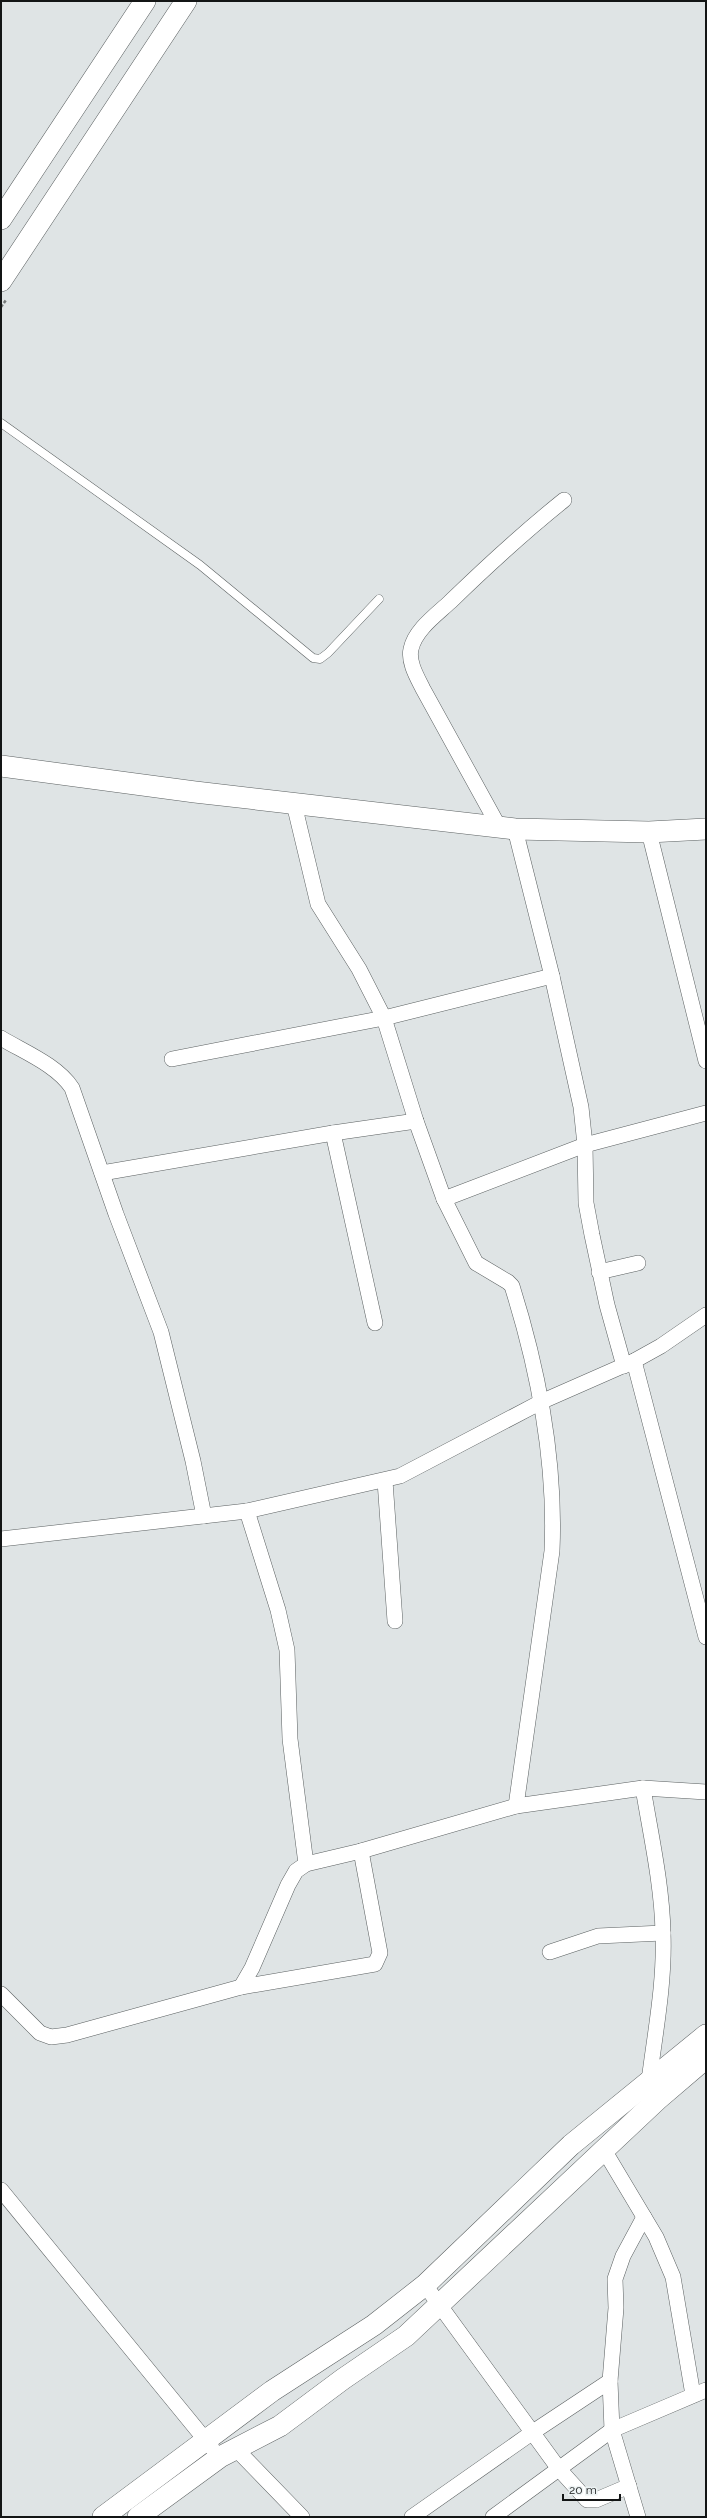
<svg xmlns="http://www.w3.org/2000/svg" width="707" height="2518" font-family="Raleway,sans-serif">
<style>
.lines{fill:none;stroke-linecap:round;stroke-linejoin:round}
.lane-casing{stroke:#5b6061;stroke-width:9}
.street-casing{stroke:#5b6061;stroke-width:16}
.secondary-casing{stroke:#5b6061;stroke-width:22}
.path{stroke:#747878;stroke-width:2.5;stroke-dasharray:3 2;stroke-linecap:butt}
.lane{stroke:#fff;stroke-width:8}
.street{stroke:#fff;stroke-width:15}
.secondary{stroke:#fff;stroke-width:21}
</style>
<rect width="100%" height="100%" fill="#dfe4e5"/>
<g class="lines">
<defs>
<path id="lane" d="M 1,423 L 200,565 L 313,658 L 320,659 L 328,653 L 379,599"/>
<g id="street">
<path d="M 294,804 L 318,904 L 359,969 L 384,1018 L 416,1121 L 444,1199 L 476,1263 L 508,1282 L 512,1286 C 539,1372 556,1461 552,1551 L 516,1806"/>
<path d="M 499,827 L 423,689 C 417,677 408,662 411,649 C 415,630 436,615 450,602 C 487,566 523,533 564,500"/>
<path d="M 515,829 L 552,976 L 581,1107 L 585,1145 L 586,1203 L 592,1235 L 607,1305 L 624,1366"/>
<path d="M 649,832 L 706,1061"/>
<path d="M 1,1038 C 24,1052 57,1065 72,1088 L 116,1214 L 161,1332 L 193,1461 L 204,1516"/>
<path d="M 172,1059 L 384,1018 L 552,976"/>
<path d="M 333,1133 L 416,1121"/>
<path d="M 102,1173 L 333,1133 L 375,1323"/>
<path d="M 444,1199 L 585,1145 L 706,1113"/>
<path d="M 599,1272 L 638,1263"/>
<path d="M 634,1361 L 706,1637"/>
<path d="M 385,1481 L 395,1621"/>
<path d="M 247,1511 L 278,1610 L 287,1650 L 290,1739 L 306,1864"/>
<path d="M 1,1539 L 247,1511 L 400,1476 L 543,1401 L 634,1361 L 661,1346 L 706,1315"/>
<path d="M 643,1788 C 651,1836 662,1885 663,1933 C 665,1982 655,2033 649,2081 L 651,2086"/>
<path d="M 550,1952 L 598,1936 L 663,1933"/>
<path d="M 241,1987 L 252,1968 L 288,1885 L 296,1871 L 306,1864 L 361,1851 L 516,1806 L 643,1788 L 706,1792"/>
<path d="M 1,1994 L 40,2033 L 51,2037 L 67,2035 L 241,1987 L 375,1964 L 380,1953 L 361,1851"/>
<path d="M 604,2150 L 656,2237 L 673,2277 L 693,2395"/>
<path d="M 1,2190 L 212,2448"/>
<path d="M 425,2285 L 559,2469 L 587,2500 L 596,2500 L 629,2486"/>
<path d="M 236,2449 L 302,2517"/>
<path d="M 412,2517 L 533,2432 L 610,2381"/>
<path d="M 493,2517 L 612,2430 L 706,2390"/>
<path d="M 638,2517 L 612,2430 L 610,2381 L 616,2308 L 615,2279 L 623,2256 L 644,2217"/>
</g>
<g id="secondary">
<path d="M 1,219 L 145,1"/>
<path d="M 1,281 L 186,1"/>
<path d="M 1,766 L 195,792 L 515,829 L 649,832 L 706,829"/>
<path d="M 103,2517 L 272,2391 L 374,2325 L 425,2285 L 571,2145 L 706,2035"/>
<path d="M 138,2517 L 220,2457 L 280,2426 L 343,2379 L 406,2336 L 657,2100 L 706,2058"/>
</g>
</defs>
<use href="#lane" class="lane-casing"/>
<use href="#street" class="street-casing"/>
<use href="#secondary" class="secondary-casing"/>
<path class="path" d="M 1,307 L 6,300"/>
<use href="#lane" class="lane"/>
<use href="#street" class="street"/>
<use href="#secondary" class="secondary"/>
</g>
<rect width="707" height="2518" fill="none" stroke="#131515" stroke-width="4"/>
<path d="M563 2494v6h57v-6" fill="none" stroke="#131515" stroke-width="2"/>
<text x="569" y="2494" font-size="12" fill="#131515" stroke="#ecf2f3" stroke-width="3" paint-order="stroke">20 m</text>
</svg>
